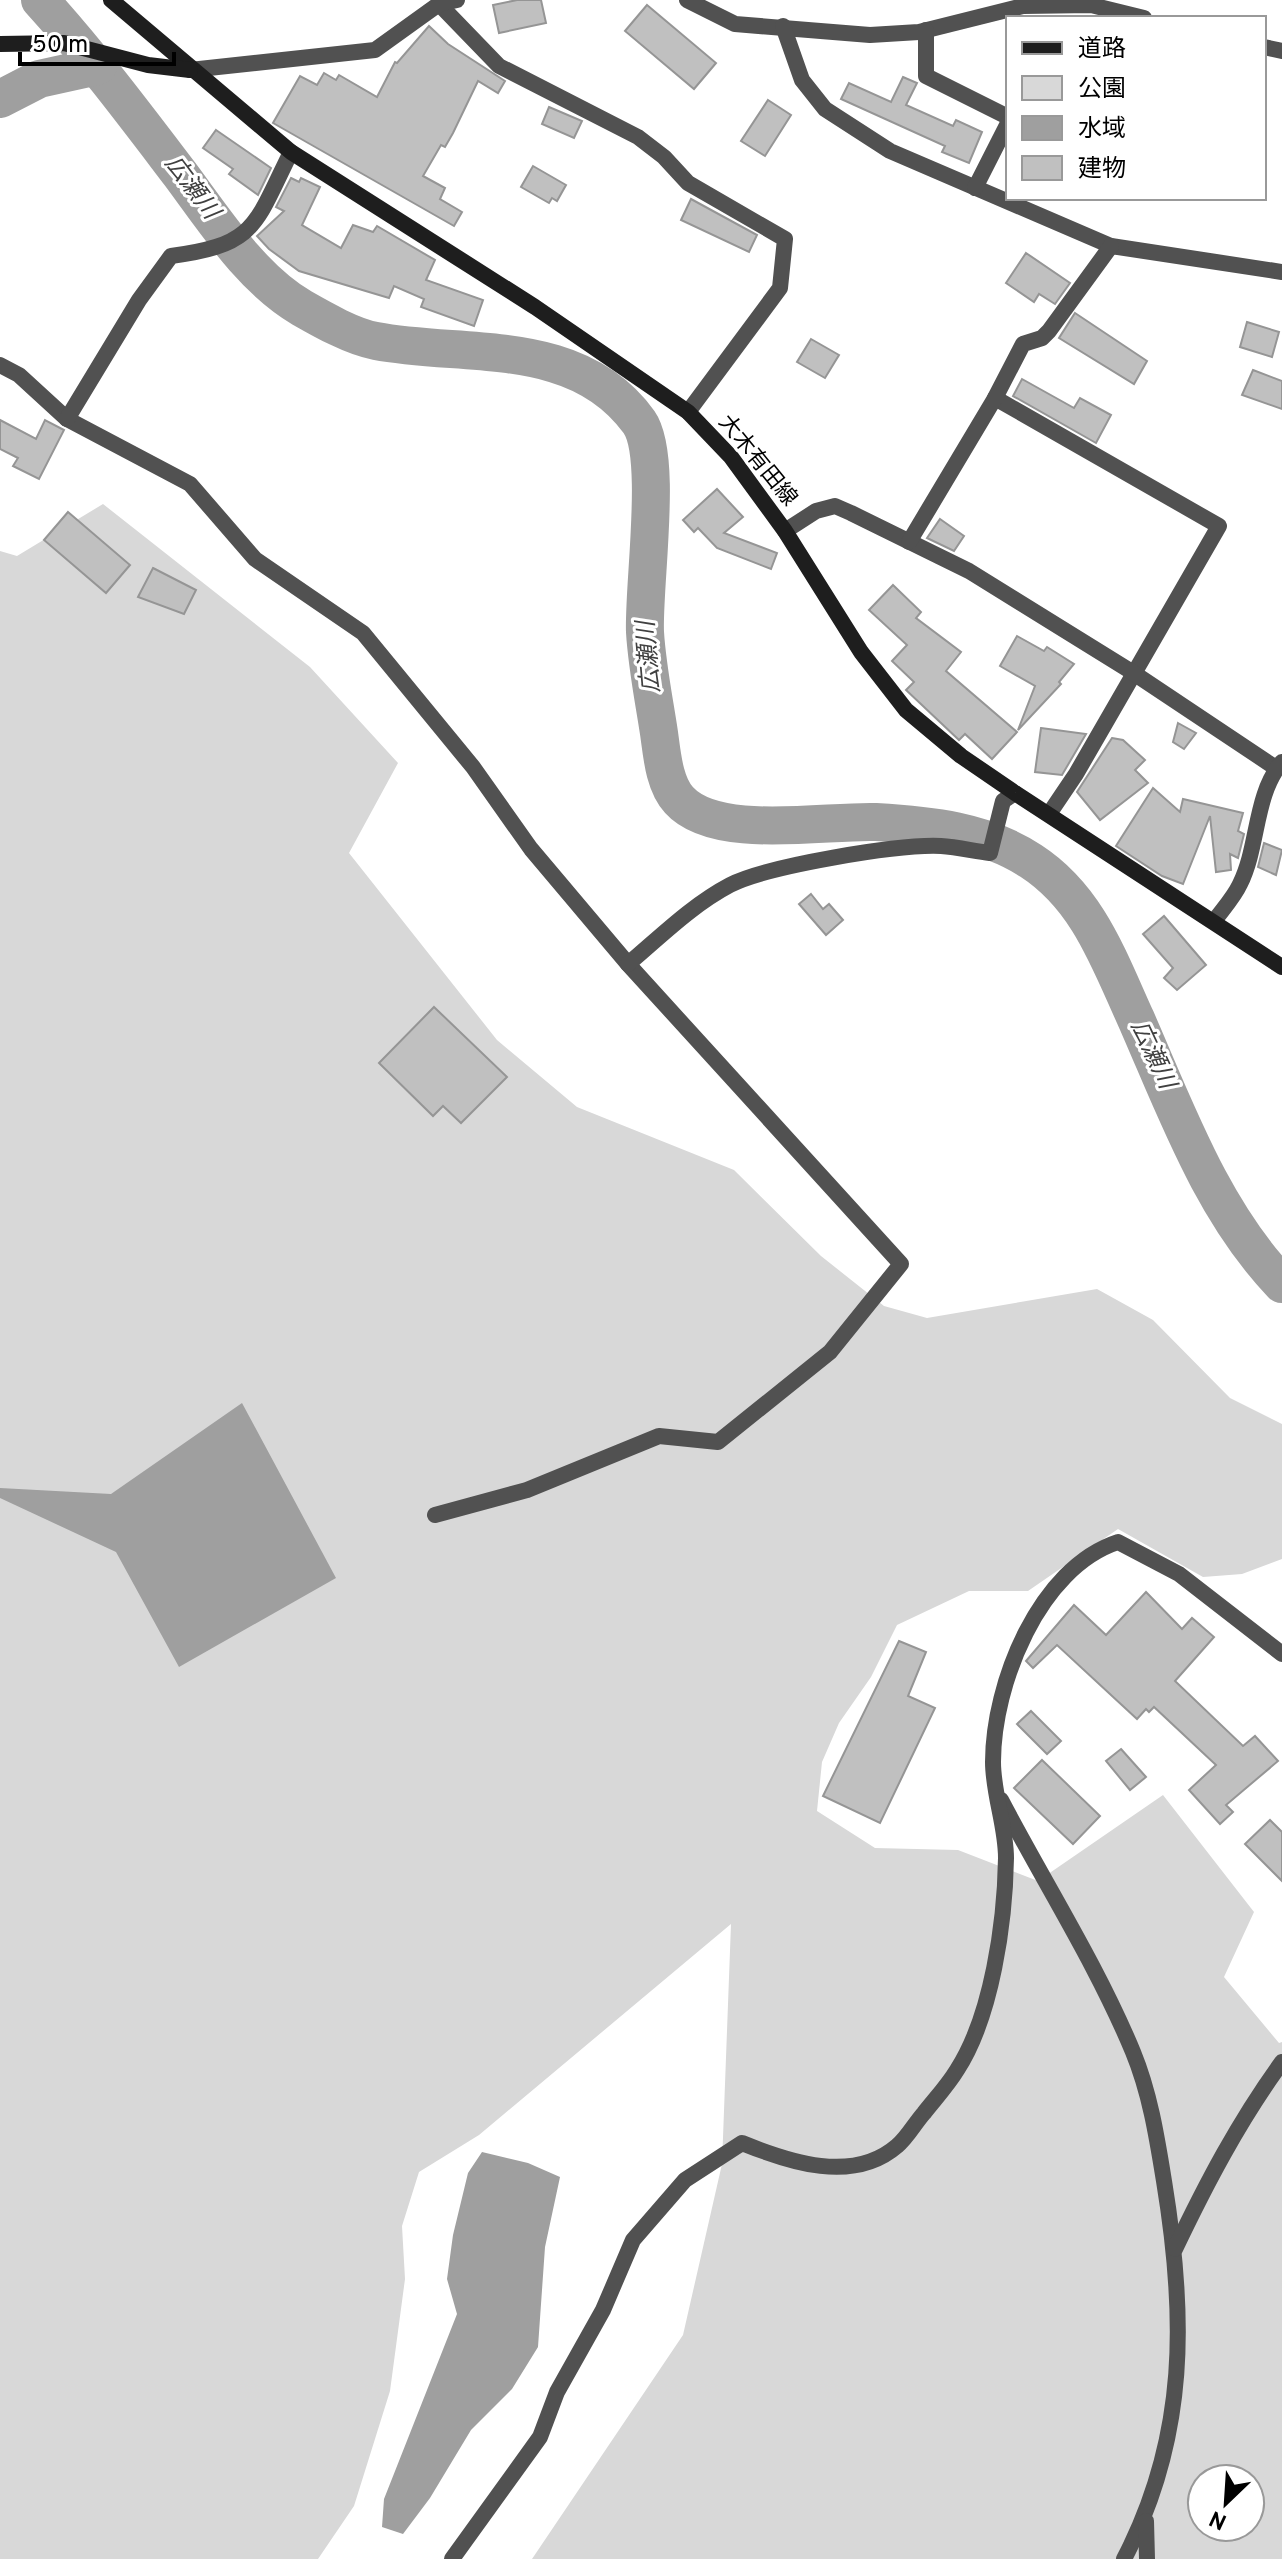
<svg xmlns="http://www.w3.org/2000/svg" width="1282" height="2559" font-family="Overpass,'Noto Sans JP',sans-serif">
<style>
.green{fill:#d8d8d8;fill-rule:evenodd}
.water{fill:#9f9f9f}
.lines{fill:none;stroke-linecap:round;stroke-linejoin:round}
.river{stroke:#9f9f9f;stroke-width:38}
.building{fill:#c0c0c0;stroke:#959595;stroke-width:2}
.street{stroke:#515151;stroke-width:16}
.secondary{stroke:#1e1e1e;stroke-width:16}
.labels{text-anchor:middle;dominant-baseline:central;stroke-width:6;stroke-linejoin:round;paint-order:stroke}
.street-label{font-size:22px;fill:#000;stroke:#fff}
.water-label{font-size:24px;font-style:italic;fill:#404040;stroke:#fff}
</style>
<rect width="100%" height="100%" fill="#fff"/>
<path class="green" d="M 103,504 L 310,667 L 398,763 L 349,853 L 497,1040 L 577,1107 L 734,1170 L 821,1256 L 884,1306 L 927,1318 L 1097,1289 L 1153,1320 L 1230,1398 L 1282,1424 L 1282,1559 L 1242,1574 L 1203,1577 L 1118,1529 L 1028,1591 L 969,1591 L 897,1625 L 871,1677 L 839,1723 L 822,1762 L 817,1811 L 875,1848 L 958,1850 L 1038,1881 L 1163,1795 L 1254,1912 L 1224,1977 L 1279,2043 L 1282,2042 L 1282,2559 L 532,2559 L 683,2335 L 722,2164 L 731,1924 L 479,2135 L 419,2172 L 402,2226 L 405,2279 L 390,2391 L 354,2506 L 318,2559 L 0,2559 L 0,551 L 17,556 ZM 1202,2479 L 1250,2479 L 1250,2527 L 1202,2527 Z"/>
<g class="water">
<path d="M 242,1403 L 336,1578 L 179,1667 L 116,1552 L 0,1498 L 0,1488 L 111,1494 Z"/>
<path d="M 482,2152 L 528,2163 L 560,2177 L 545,2247 L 538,2347 L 512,2389 L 471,2430 L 430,2498 L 403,2534 L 382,2527 L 384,2499 L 457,2314 L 447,2279 L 453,2235 L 468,2173 Z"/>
</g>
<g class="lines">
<g class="river">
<path d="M 40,0 C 90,55 135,115 180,174 C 215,221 251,278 302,308 C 323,320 353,337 376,341 C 466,358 577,336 639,422 C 663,456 643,585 645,632 C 647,666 654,700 659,733 C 662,754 664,784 679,800 C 716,841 825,820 876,822 C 929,825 986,831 1031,861 C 1088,898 1109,960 1136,1019 C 1176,1110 1212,1211 1282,1284"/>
<path d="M 0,99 L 39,79 L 98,66"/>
</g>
</g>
<g class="building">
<path d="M 517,0 L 541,0 L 546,23 L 499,33 L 493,5 Z"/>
<path d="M 647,5 L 716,63 L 694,89 L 625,31 Z"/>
<path d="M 429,26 L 448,44 L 505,81 L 498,93 L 478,81 L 453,133 L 445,147 L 441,145 L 423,176 L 445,188 L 440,199 L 462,212 L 454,226 L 273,123 L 300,76 L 317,85 L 324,73 L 336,80 L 339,75 L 377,97 L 395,62 L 397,63 Z"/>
<path d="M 903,77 L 917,83 L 906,105 L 953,126 L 956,120 L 982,132 L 969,163 L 942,152 L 945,146 L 841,99 L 849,83 L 891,102 Z"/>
<path d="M 768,100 L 791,115 L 765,156 L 741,141 Z"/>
<path d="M 549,107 L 582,121 L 574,138 L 542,124 Z"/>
<path d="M 216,130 L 271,168 L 258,195 L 229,174 L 233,169 L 203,148 Z"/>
<path d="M 533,166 L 566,185 L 557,201 L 552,198 L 549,203 L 521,187 Z"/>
<path d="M 291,178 L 299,182 L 301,178 L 320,187 L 302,225 L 341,248 L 353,225 L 373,232 L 377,226 L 435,260 L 426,280 L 483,300 L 474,326 L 421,307 L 424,299 L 394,286 L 389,298 L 299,271 L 269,249 L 257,236 L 284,211 L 276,207 Z"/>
<path d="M 691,199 L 757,235 L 749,252 L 681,220 Z"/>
<path d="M 1026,253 L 1070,283 L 1055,304 L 1039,294 L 1034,302 L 1006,283 Z"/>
<path d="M 1075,313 L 1147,361 L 1134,384 L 1059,338 Z"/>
<path d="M 1247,322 L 1279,332 L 1272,357 L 1240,347 Z"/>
<path d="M 811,339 L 839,355 L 825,378 L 797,362 Z"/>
<path d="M 1253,370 L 1282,381 L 1282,409 L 1242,395 Z"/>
<path d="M 1022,379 L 1074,408 L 1080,398 L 1111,415 L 1096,443 L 1013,396 Z"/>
<path d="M 0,420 L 36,439 L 45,420 L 64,430 L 39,479 L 13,466 L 18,458 L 0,449 Z"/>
<path d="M 717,489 L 743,517 L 724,533 L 777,553 L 771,569 L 717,548 L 698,528 L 694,532 L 683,520 Z"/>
<path d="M 68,512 L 130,565 L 106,593 L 44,540 Z"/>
<path d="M 940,519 L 964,536 L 954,551 L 927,538 Z"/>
<path d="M 153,568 L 196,590 L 184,614 L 138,597 Z"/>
<path d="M 893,585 L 921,612 L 916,618 L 961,652 L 946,671 L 1017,732 L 992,759 L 965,734 L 959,740 L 906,690 L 914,682 L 892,661 L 907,645 L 869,610 Z"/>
<path d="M 1017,636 L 1044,651 L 1047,647 L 1074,664 L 1059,682 L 1061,684 L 1018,730 L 1035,686 L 1000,666 Z"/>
<path d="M 1178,723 L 1196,733 L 1184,749 L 1173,742 Z"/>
<path d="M 1041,728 L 1086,734 L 1062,775 L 1035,772 Z"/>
<path d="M 1112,738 L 1123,740 L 1145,760 L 1135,770 L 1148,783 L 1100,820 L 1077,792 Z"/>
<path d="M 1153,788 L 1180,812 L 1183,799 L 1243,813 L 1238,831 L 1244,834 L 1238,858 L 1230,854 L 1231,870 L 1216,872 L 1210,816 L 1183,884 L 1162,876 L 1116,846 Z"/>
<path d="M 1264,843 L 1282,850 L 1276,875 L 1258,867 Z"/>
<path d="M 811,894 L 823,909 L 829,904 L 843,920 L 826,935 L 799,904 Z"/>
<path d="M 1164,916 L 1206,965 L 1177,990 L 1164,978 L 1173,968 L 1143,934 Z"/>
<path d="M 434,1007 L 507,1077 L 461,1123 L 443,1106 L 433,1116 L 379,1063 Z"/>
<path d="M 1146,1592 L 1182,1629 L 1192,1618 L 1214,1637 L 1175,1681 L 1243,1746 L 1255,1736 L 1278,1761 L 1226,1805 L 1233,1812 L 1220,1824 L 1189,1790 L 1216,1765 L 1154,1707 L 1149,1712 L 1146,1709 L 1137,1719 L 1057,1645 L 1033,1668 L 1026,1661 L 1074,1605 L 1106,1635 Z"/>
<path d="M 899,1641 L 926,1652 L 908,1696 L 935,1708 L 880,1823 L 823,1796 Z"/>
<path d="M 1031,1711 L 1061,1741 L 1047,1754 L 1017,1724 Z"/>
<path d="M 1121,1749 L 1146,1777 L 1130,1790 L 1106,1761 Z"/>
<path d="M 1042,1760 L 1100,1816 L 1073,1844 L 1014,1788 Z"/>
<path d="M 1270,1820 L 1282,1832 L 1282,1881 L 1245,1844 Z"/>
</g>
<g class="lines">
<g class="street">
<path d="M 687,0 L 735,24 L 870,35 L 919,32 L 1023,6 L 1091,5 L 1144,18"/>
<path d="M 439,4 L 499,66 L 638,137 L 664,157 L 688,183 L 785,239 L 780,288 L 688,412"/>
<path d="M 783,26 L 802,80 L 825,109 L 890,151 L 1111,246 L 1282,272"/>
<path d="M 926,30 L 926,76 L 1008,117"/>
<path d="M 1264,47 L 1282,51"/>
<path d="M 190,70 L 375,50 L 439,4 L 457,0"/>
<path d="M 975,188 L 1008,123"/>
<path d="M 0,365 L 19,375 L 67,419 L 190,484 L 255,559 L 363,633 L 473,767 L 531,849 L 628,964 L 901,1264 L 830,1352 L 718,1442 L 659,1436 L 527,1490 L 435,1515"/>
<path d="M 995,398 L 1219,526 L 1076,774 L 1049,814"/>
<path d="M 67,419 L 139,300 L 171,256 C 257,245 255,224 291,152"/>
<path d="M 785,531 L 816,511 L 835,506 L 851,513 L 969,571 L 1132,672 L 1276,768"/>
<path d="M 909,542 L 995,398 L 1023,344 L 1042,338 L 1049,331 L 1111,246"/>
<path d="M 1215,920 C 1223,909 1234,897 1240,884 C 1259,846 1254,795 1282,762"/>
<path d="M 628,964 C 660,937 692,905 730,885 C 767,866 898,844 941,846 C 957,847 974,851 990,853 L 1003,801 L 1015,793"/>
<path d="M 1001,1800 C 1045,1884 1097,1965 1133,2052 C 1150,2093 1157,2138 1164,2181 C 1186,2315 1188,2436 1124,2559"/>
<path d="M 1175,2249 C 1206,2184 1239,2121 1282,2062"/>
<path d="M 1146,2521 L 1147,2559"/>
<path d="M 452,2559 L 540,2437 L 557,2392 L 603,2310 L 633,2240 L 685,2180 L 742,2143 C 789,2162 853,2184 897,2146 C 907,2138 915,2123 924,2113 C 935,2099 948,2085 957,2070 C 992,2016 1005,1922 1006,1858 C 1006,1826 993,1794 993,1762 C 993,1684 1039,1568 1118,1542 L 1179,1574 L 1282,1654"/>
</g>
<g class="secondary">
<path d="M 111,0 L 291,152 L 535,307 L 688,412 L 731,457 L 785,531 L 861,652 L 906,710 L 961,756 L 1015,793 L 1282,967"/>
<path d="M 0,44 L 64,43 L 148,65 L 190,70"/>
</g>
</g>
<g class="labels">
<g class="street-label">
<text transform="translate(757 461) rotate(51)">大木有田線</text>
</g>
<g class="water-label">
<text transform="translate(191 188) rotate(53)">広瀬川</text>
<text transform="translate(650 657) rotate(-95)">広瀬川</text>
<text transform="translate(1152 1055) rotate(65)">広瀬川</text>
</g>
</g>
<rect x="1006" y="16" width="260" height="184" fill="#ffffff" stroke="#999999" stroke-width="2"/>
<rect x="1022" y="42" width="40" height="12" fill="#1e1e1e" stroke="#999999" stroke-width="2"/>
<text x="1078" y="56" font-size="24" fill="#000000">道路</text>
<rect x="1022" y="76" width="40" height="24" fill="#d8d8d8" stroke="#999999" stroke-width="2"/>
<text x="1078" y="96" font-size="24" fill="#000000">公園</text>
<rect x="1022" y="116" width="40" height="24" fill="#9f9f9f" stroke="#999999" stroke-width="2"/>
<text x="1078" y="136" font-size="24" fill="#000000">水域</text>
<rect x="1022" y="156" width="40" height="24" fill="#c0c0c0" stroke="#999999" stroke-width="2"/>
<text x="1078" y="176" font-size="24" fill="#000000">建物</text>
<g transform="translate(1226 2503) rotate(205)"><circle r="38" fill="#ffffff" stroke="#999999" stroke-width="2"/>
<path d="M0-6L14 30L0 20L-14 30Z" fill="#000000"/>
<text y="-12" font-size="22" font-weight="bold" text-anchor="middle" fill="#000000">N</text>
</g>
<path d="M20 52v12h154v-12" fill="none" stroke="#000000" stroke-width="4"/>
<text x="32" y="52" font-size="24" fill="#000000" stroke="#ffffff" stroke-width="6" paint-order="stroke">50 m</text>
</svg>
